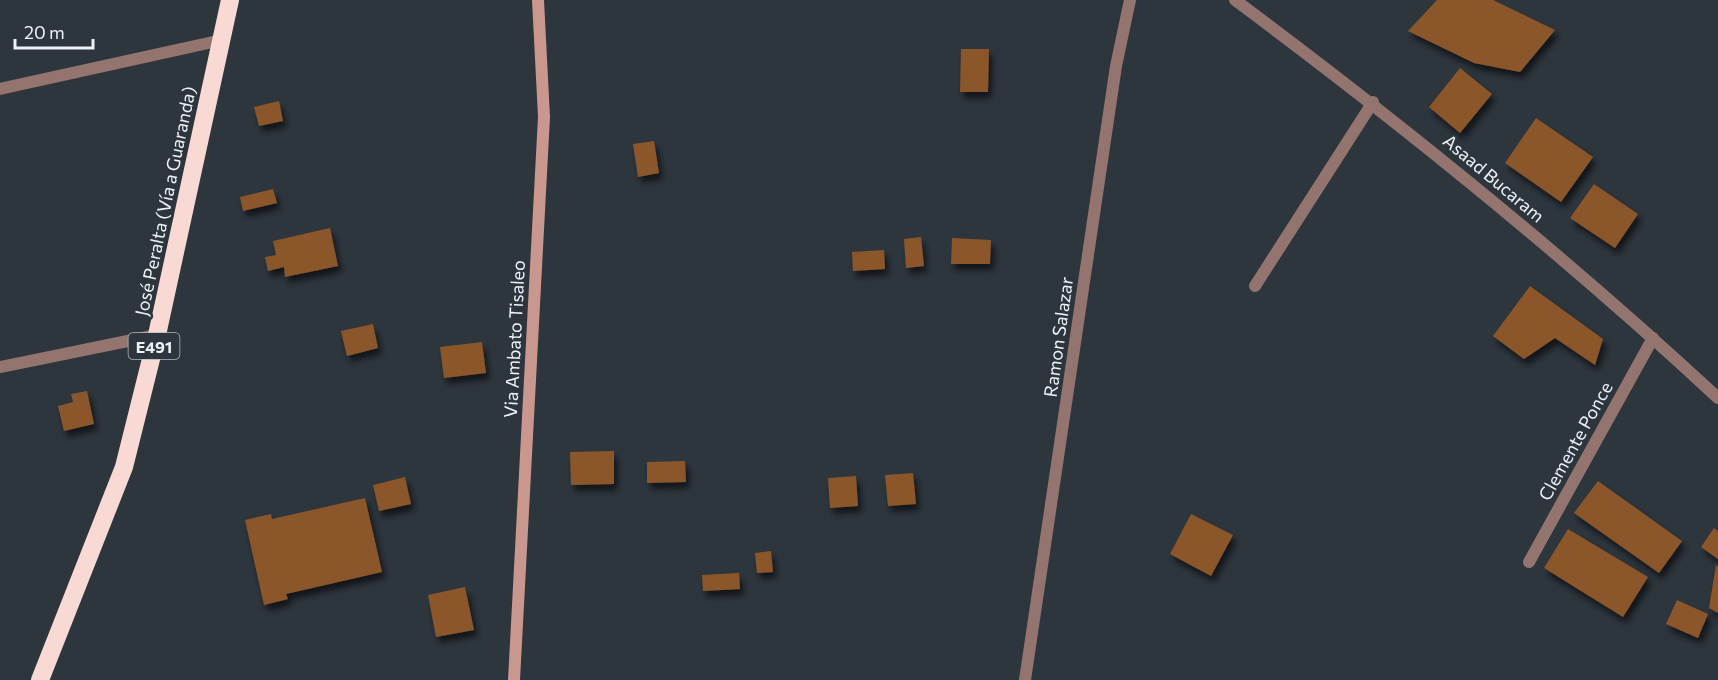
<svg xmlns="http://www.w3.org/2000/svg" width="1718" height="680" font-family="Commissioner,sans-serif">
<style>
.building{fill:#8b5629;filter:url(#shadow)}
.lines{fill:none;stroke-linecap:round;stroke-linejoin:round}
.street{stroke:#94746e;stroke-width:12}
.secondary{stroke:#ca978e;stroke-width:12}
.highway{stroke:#f9d9d3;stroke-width:18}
.labels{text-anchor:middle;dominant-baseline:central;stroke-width:5;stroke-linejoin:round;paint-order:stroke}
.shield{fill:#2d353d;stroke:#b3b9c0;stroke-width:1.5}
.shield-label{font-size:16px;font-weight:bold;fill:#edf2f8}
.street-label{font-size:18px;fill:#edf2f8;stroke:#2d353d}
</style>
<defs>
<filter id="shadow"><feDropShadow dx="3.5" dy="6" stdDeviation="3" flood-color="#0009"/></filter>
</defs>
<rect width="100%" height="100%" fill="#2d353d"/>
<g class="building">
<path d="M 1437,0 L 1493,0 L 1555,30 L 1520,72 L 1474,63 L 1408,31 Z"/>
<path d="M 961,49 L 989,49 L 988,92 L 960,92 Z"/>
<path d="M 1460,68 L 1492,94 L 1460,133 L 1429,107 Z"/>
<path d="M 279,101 L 283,121 L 259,126 L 254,107 Z"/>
<path d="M 1536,118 L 1593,157 L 1561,202 L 1505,163 Z"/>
<path d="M 654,141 L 659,173 L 638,177 L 633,144 Z"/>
<path d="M 1594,184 L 1638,214 L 1615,248 L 1570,218 Z"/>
<path d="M 273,189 L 277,203 L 243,211 L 240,197 Z"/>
<path d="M 330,228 L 338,266 L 285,277 L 284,267 L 268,271 L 265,257 L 276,255 L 273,241 Z"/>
<path d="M 921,237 L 924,266 L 906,268 L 904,239 Z"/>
<path d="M 952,238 L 991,240 L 990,264 L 951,264 Z"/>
<path d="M 884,250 L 885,269 L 853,271 L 852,252 Z"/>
<path d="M 1530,286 L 1603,339 L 1595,365 L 1555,338 L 1524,359 L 1493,336 Z"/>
<path d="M 373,324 L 378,348 L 347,356 L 341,331 Z"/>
<path d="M 482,342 L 486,373 L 444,378 L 440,347 Z"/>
<path d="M 87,391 L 94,424 L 64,431 L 58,406 L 73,402 L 71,394 Z"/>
<path d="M 614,451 L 614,484 L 571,485 L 570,452 Z"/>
<path d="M 685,461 L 686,482 L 647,483 L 647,462 Z"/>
<path d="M 913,473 L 916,504 L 888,506 L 885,475 Z"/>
<path d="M 856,476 L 858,506 L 830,508 L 828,478 Z"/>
<path d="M 405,477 L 411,504 L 379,511 L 373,485 Z"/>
<path d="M 1598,481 L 1682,541 L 1659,573 L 1574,513 Z"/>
<path d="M 365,498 L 382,572 L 286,594 L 288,599 L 264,605 L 245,520 L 271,514 L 272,519 Z"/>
<path d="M 1191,514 L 1233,535 L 1211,576 L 1170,554 Z"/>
<path d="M 1714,528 L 1718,531 L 1718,559 L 1701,547 Z"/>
<path d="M 1568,529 L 1648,577 L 1623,617 L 1544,568 Z"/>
<path d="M 771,551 L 773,572 L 757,573 L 755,553 Z"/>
<path d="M 1716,565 L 1718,567 L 1718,613 L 1709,608 Z"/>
<path d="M 739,573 L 740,589 L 703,591 L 702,575 Z"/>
<path d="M 465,587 L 474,630 L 436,637 L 428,595 Z"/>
<path d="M 1677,600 L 1708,614 L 1698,638 L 1666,624 Z"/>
</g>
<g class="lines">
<g class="street">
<path d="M 1235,0 C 1403,125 1564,255 1718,398"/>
<path d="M 0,89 L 222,40"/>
<path d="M 1255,286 L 1373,102"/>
<path d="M 0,367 L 157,335"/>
<path d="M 1529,562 L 1653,338"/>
<path d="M 1025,680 L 1116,66 L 1130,0"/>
</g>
<path class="secondary" d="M 514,680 L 544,117 L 538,0"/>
<path class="highway" d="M 40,680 L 124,467 L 157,335 L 230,0"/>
</g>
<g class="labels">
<rect class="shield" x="128.5" y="333" width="51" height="26" rx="4.5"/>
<g class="shield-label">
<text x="154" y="346">E491</text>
</g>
<g class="street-label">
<text transform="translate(1494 178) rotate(40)">Asaad Bucaram</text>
<text transform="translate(165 201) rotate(-78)">José Peralta (Vía a Guaranda)</text>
<text transform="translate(1058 337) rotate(-82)">Ramon Salazar</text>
<text transform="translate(514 339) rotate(-87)">Via Ambato Tisaleo</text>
<text transform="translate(1575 441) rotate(-61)">Clemente Ponce</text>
</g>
</g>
<path d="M15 39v9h78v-9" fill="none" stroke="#edf2f8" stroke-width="3"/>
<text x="24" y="39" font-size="18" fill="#edf2f8" stroke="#2d353d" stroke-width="4.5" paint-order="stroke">20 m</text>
</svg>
